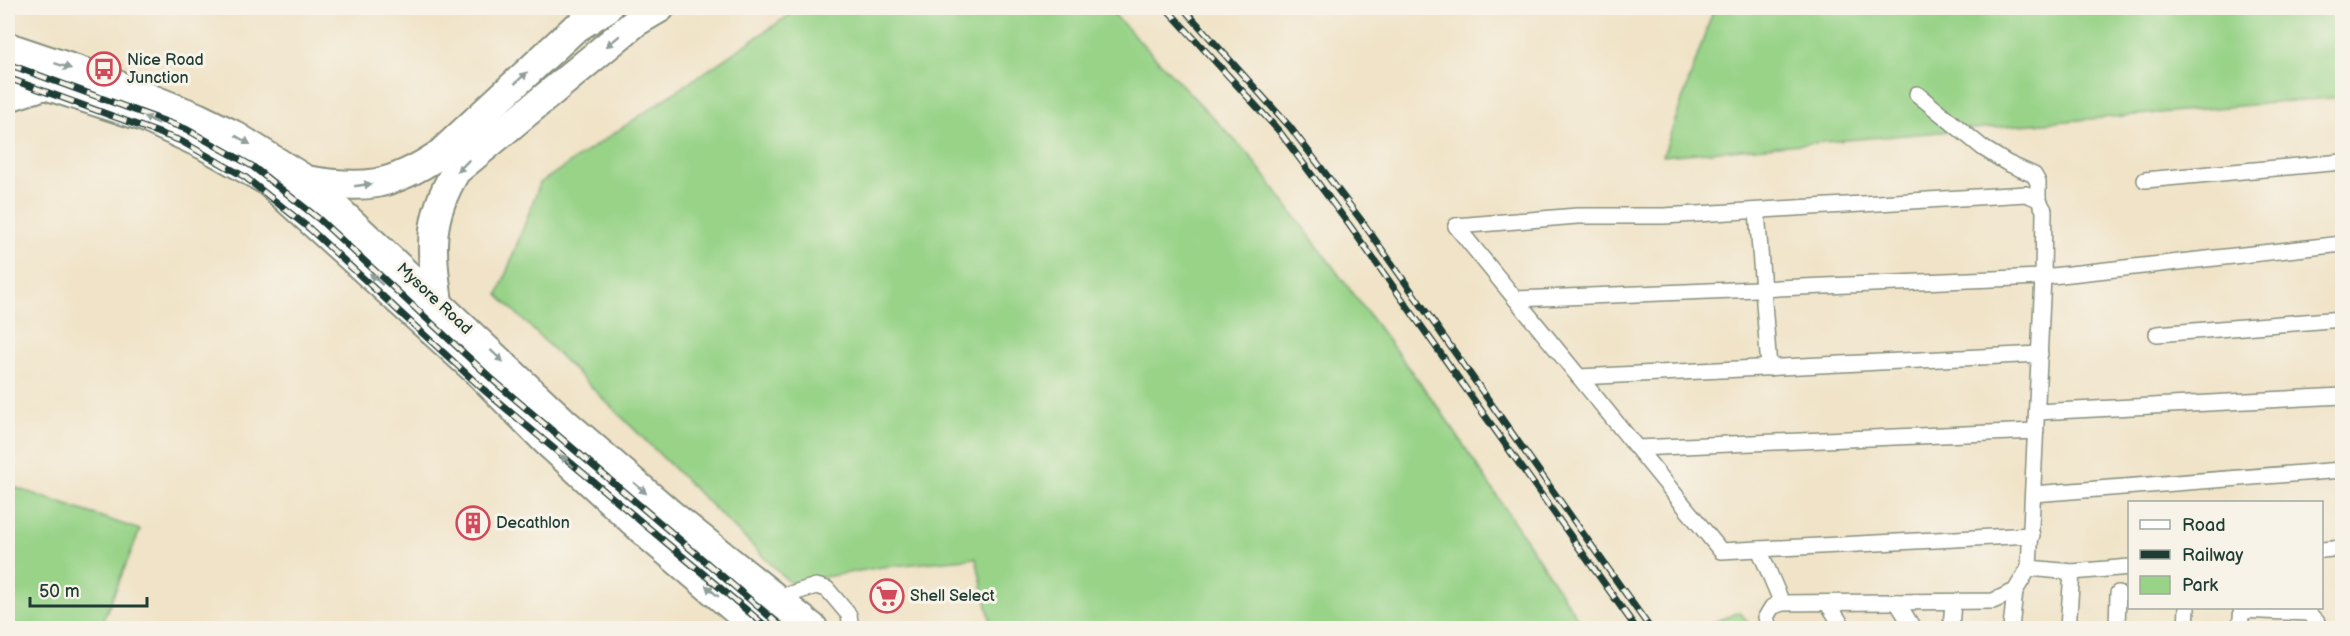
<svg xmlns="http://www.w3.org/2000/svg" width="2350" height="636" font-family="'Balsamiq Sans',sans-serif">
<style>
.green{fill:#98d388;stroke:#5c885e;stroke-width:1.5}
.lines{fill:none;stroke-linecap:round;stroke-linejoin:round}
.street-casing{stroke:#88907e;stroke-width:18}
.highway-casing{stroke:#88907e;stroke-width:32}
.street{stroke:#fff;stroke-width:15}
.highway{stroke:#fff;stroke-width:28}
.rail-casing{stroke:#1f3d34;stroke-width:7}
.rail{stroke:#f7f3e8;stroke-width:4.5;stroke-dasharray:14;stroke-linecap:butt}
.oneway{fill:#8f9e9a}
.labels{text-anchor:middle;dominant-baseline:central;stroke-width:6;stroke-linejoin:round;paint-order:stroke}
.poi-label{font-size:16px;fill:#1f3d34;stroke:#f7f3e8;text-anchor:start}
.street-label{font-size:16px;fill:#1f3d34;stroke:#f7f3e8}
</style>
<rect width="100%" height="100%" fill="#f7f3e8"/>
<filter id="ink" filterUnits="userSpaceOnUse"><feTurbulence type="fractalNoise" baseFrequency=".0167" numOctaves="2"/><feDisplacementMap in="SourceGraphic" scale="12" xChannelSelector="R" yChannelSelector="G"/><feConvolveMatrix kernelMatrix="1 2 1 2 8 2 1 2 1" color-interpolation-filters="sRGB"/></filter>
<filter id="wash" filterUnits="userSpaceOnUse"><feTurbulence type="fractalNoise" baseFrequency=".008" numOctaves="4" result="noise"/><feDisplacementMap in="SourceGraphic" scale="24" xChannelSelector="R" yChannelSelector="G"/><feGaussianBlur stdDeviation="1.35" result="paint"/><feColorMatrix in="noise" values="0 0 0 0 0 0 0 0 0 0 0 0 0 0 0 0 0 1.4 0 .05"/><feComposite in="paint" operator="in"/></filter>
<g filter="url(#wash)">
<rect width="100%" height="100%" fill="#f0e3c7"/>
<g class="green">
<path d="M 800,8 L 1108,8 L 1249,155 L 1441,411 L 1584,628 L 992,628 L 976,558 L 882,567 L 790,583 L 498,295 L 540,183 Z"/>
<path d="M 1714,8 L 2342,8 L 2342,97 L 1663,156 Z"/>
<path d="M 8,485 L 140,530 L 100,628 L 8,628 Z"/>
<path d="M 1740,612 L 1752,628 L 1698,628 Z"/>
</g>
</g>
<g filter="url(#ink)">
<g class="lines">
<defs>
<g id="street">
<path d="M 1917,94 L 1983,148 L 2007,163 L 2034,175 L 2038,182 L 2038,199"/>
<path d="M 2145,180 L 2342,162"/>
<path d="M 1757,211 L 1769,368"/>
<path d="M 1456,226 L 1577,216 L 1664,216 L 2026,194 L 2038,199 L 2044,210 L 2043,277 L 2029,568 L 2072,572 L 2130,567"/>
<path d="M 1456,226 L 1721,551 L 2032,535"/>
<path d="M 1516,299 L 2043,277 L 2342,244"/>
<path d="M 2157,334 L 2342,319"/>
<path d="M 1579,377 L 2040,354"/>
<path d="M 2037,412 L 2342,396"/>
<path d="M 1637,448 L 2036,431"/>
<path d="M 2033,494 L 2342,470"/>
<path d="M 1759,549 L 1782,603"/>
<path d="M 2322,550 L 2342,548"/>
<path d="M 777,598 L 816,586 L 827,589 L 849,615 L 851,628"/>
<path d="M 1897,602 L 1913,628"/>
<path d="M 1827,603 L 1844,628"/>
<path d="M 2241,610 L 2308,613 L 2317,622 L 2316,628"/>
<path d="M 1769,628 L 1766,617 L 1772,607 L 1782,603 L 1993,601 L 2015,591 L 2029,568"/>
<path d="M 1951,628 L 1953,602"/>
<path d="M 2011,628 L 2015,591"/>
<path d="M 2068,628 L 2072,572"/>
<path d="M 2117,628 L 2118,593"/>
<path d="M 2186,628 L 2187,608"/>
<path d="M 2240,628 L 2242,608"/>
</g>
<g id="highway">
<path d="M 8,47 L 97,77 L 197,117 L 232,134 L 306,180 L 563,421 L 673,516 L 813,628"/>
<path d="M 8,73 L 144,117 L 204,145 L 266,180 L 482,376 L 546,441 L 650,537 L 757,628"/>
<path d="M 8,97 L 45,85"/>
<path d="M 306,180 C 363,190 391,187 440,154 L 573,30 L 607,8"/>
<path d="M 438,303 C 431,249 427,219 456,171 L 636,22 L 660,8"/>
</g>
</defs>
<use href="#street" class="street-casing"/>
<use href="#highway" class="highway-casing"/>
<use href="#street" class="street"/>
<use href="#highway" class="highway"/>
<defs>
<g id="rail">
<path d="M 1166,8 L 1279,131 L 1350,226 L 1636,628"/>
<path d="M 1183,8 L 1290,127 L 1361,220 L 1650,628"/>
<path d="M 8,64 L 186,129 L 252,166 L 319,219 L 493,380 L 783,628"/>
<path d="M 8,78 L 181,141 L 245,177 L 310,229 L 484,390 L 768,628"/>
</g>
</defs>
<use href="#rail" class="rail-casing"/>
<use href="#rail" class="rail"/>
</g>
<defs><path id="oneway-solid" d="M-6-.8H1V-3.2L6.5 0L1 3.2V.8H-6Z" transform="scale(1.5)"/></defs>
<g class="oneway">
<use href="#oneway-solid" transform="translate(613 41) rotate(141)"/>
<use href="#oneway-solid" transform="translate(63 66) rotate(18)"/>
<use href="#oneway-solid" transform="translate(521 78) rotate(-43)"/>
<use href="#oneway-solid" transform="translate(151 120) rotate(-156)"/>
<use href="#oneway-solid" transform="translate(243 140) rotate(30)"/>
<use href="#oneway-solid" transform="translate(463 166) rotate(135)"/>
<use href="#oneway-solid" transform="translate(363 185) rotate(-8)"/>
<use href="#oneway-solid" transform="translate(376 279) rotate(-138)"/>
<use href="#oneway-solid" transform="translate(497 356) rotate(43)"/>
<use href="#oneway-solid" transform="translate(567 461) rotate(-137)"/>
<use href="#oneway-solid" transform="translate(640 488) rotate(41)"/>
<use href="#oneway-solid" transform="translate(712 591) rotate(-139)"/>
</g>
</g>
<defs>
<symbol id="bus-ring" viewBox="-11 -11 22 22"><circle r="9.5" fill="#f7f3e8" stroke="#d1495b" stroke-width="1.5"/><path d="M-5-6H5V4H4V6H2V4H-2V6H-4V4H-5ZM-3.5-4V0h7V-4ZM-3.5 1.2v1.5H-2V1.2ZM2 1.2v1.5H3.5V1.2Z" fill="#d1495b"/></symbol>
<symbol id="building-ring" viewBox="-11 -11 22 22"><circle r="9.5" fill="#f7f3e8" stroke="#d1495b" stroke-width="1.5"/><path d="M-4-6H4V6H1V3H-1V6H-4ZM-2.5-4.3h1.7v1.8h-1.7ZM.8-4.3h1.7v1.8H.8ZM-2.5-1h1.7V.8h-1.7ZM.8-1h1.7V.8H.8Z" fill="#d1495b"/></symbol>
<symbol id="supermarket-ring" viewBox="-11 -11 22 22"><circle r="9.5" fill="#f7f3e8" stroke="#d1495b" stroke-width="1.5"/><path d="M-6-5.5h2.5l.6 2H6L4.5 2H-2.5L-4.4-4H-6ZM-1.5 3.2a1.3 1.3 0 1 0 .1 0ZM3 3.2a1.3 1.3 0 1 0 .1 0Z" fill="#d1495b"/></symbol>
</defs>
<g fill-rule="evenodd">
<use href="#bus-ring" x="85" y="50" width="38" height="38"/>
<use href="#building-ring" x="454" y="504" width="38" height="38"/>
<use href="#supermarket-ring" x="868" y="577" width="38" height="38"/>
</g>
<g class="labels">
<g class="poi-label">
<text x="127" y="60">Nice Road<tspan x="127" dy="18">Junction</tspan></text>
<text x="496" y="523">Decathlon</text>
<text x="910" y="596">Shell Select</text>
</g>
<g class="street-label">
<text transform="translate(434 299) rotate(43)">Mysore Road</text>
</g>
</g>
<rect width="2350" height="636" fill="none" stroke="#f7f3e8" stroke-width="30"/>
<rect x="2128" y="501" width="195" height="108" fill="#f7f3e8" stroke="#a1aaa0" stroke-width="1.5"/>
<rect x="2140" y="520" width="30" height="9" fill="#ffffff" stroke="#a1aaa0" stroke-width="1.5"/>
<text x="2182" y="531" font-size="18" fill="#1f3d34">Road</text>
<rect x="2140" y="550" width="30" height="9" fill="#1f3d34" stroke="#a1aaa0" stroke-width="1.5"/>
<text x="2182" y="561" font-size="18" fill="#1f3d34">Railway</text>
<rect x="2140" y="576" width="30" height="18" fill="#98d388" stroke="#a1aaa0" stroke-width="1.5"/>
<text x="2182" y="591" font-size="18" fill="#1f3d34">Park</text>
<path d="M30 597v9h117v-9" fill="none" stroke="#1f3d34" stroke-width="3"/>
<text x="39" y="597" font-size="18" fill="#1f3d34" stroke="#f7f3e8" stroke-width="4.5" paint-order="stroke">50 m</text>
</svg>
